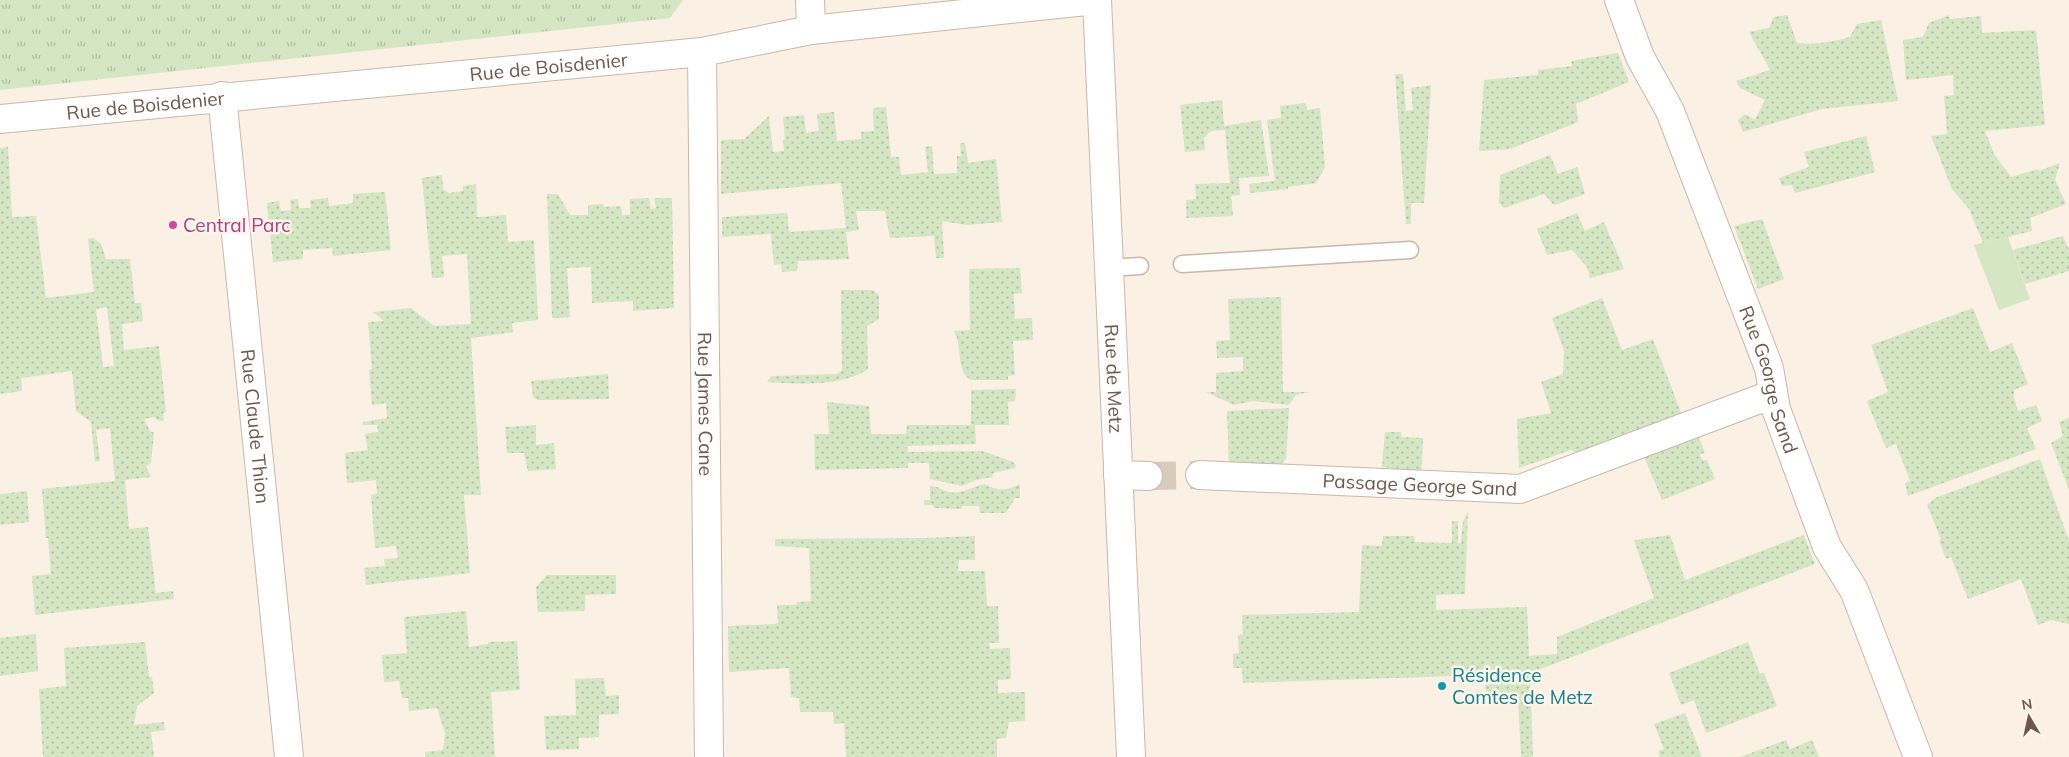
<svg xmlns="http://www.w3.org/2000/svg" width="2069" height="757" font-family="Mulish,sans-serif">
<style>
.grass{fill:url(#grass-dots);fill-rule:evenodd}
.park{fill:url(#park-tufts)}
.garden{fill:#d4e6c3}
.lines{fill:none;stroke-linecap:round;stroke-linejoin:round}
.minor-tunnel{stroke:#d8cabd;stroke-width:28;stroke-dasharray:28 14;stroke-linecap:butt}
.service-casing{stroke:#cab7ab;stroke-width:19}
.minor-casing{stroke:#cab7ab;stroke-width:30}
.tertiary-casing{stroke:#cab7ab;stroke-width:30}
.service{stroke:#fff;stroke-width:16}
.minor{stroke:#fff;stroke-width:28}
.tertiary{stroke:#fff;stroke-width:28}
.hotel-dot{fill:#d1479c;stroke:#fef4e9;stroke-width:2}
.culture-dot{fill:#0f9aa8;stroke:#fef4e9;stroke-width:2}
.labels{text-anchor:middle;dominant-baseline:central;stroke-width:5;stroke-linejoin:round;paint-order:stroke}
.street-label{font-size:19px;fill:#70564b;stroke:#fef4e9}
.hotel-label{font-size:19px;fill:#b23c85;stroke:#fef4e9;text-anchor:start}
.culture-label{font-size:19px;fill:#0d838f;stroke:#fef4e9;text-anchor:start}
</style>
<defs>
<pattern id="grass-dots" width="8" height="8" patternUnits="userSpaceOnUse" patternTransform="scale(1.25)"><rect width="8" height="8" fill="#d4e6c3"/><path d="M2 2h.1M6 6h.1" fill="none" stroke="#b0bda0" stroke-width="1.8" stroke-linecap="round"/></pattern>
<pattern id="park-tufts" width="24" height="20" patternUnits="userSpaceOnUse" patternTransform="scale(1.25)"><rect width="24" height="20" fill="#d4e6c3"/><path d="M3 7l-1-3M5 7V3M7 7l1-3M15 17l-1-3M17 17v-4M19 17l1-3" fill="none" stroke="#b0bda0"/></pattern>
</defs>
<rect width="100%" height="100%" fill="#faf0e3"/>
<g class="grass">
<path d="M 1787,15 L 1797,43 C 1816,45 1832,42 1850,37 L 1857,24 L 1881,20 L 1898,101 L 1822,109 L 1743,132 L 1738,120 L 1745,114 L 1755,120 L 1765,100 L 1740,88 L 1736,81 L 1770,70 L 1749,32 L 1769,28 L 1774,17 Z"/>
<path d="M 1949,15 L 1950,19 L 1981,16 L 1982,33 L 2036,30 L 2045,125 L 1985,131 L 1994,154 L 2011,177 L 2038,169 L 2039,171 L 2060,163 L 2055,180 L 2066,204 L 2030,218 L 2032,231 L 1983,243 L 1969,209 L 1952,189 L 1931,136 L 1947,134 L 1944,96 L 1954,95 L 1953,75 L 1906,80 L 1903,40 L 1923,37 L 1929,23 Z"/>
<path d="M 1618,53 L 1629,82 L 1576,104 L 1578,122 L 1510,149 L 1479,151 L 1484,80 L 1538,75 L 1538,70 L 1572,66 L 1571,61 Z"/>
<path d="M 1395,74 L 1403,74 L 1406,111 L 1413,110 L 1411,88 L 1431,85 L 1424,203 L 1411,203 L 1411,224 L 1406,224 Z"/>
<path d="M 1222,100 L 1224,126 L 1261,120 L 1269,176 L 1239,178 L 1240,195 L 1231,196 L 1233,216 L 1186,218 L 1186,200 L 1196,199 L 1195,184 L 1230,183 L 1225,130 L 1211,131 L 1204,138 L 1205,150 L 1185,152 L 1180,105 Z"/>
<path d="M 1306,103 L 1307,110 L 1320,108 L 1325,167 L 1316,183 L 1288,187 L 1288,189 L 1250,193 L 1249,184 L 1275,181 L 1267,120 L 1281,118 L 1280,106 Z"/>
<path d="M 886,107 L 891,157 L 899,157 L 901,175 L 928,172 L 925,147 L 932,146 L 934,174 L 957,173 L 957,156 L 961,156 L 960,143 L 965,143 L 968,163 L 996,159 L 1002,222 L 967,225 L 942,221 L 944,258 L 936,258 L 934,236 L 890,238 L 885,211 L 856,211 L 859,230 L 846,232 L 849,259 L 798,261 L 797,271 L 782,272 L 781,264 L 774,265 L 771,234 L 722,237 L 722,217 L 787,213 L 789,232 L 846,228 L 841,183 L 721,194 L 721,140 L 744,139 L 769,116 L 773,152 L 784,151 L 783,140 L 785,139 L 783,117 L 804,115 L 806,133 L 819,131 L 817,114 L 834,112 L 837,141 L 861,139 L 861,132 L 874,131 L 873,108 Z"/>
<path d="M 1866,136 L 1875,172 L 1795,193 L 1792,185 L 1782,186 L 1779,178 L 1809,167 L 1804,152 Z"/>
<path d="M 8,147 L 12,217 L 36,216 L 46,298 L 94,292 L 88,239 L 93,238 L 101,244 L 106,259 L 130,259 L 135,303 L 141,303 L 143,321 L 122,324 L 124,350 L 159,346 L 166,412 L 163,413 L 164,421 L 159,421 L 154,417 L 144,419 L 150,431 L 154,433 L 151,463 L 146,466 L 151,477 L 125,480 L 129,529 L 148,527 L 156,593 L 173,591 L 174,599 L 35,615 L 32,576 L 51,574 L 48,538 L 46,538 L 42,489 L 115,481 L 110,428 L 96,430 L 100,461 L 95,462 L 91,422 L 76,411 L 72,371 L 21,378 L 22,391 L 0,394 L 0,148 ZM 107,307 L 114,366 L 103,367 L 96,309 Z"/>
<path d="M 1550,155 L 1558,174 L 1577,167 L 1585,194 L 1554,205 L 1544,194 L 1504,208 L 1499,203 L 1500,175 Z"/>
<path d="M 442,175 L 443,189 L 449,193 L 463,191 L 463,186 L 476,184 L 477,217 L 506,215 L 508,242 L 534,240 L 538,320 L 512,323 L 513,332 L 471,338 L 481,495 L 464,495 L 470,573 L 366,585 L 364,568 L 385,566 L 384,559 L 398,558 L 396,546 L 375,548 L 371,495 L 377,494 L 376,480 L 347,483 L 345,453 L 368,450 L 365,434 L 378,432 L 377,425 L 363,425 L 363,422 L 387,418 L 386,403 L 372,405 L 369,370 L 372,369 L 368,322 L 384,321 L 373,312 L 411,308 L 434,326 L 471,324 L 467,254 L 442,256 L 444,277 L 432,278 L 422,178 Z"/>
<path d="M 385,192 L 391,250 L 333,256 L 332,248 L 303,250 L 303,259 L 273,262 L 267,203 L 279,201 L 281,211 L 291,210 L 290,200 L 298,199 L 299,208 L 311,208 L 310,200 L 328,198 L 329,206 L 353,203 L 353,194 Z"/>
<path d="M 547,194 L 558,194 L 570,215 L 588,215 L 588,205 L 603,204 L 604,207 L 621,206 L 622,215 L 630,215 L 630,199 L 649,198 L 651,209 L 656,208 L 654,198 L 672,198 L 674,308 L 633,311 L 633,301 L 592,303 L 591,267 L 567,268 L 570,317 L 552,318 Z"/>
<path d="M 1577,213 L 1585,231 L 1604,222 L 1624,269 L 1590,278 L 1587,267 L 1572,250 L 1547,255 L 1537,229 Z"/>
<path d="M 1762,219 L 1784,279 L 1758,289 L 1734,226 Z"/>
<path d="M 2063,236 L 2069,250 L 2069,271 L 2025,284 L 2013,250 Z"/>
<path d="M 1020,268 L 1022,293 L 1014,294 L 1015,319 L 1032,318 L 1033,340 L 1013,341 L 1015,375 L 1008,376 L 1008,380 L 971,380 C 955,371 963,346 954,331 L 970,330 L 969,269 Z"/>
<path d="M 841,290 L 873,290 L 879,295 L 879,319 L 867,326 L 868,369 C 842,387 798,384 767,382 L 771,376 L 837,374 L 842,370 Z"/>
<path d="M 1281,297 L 1283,392 L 1310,392 L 1296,395 L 1289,405 L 1253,401 L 1234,405 L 1206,392 L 1216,392 L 1216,373 L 1243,371 L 1243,357 L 1217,358 L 1216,341 L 1230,340 L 1228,299 Z"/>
<path d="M 1602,298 L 1622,350 L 1653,339 L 1683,418 L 1582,457 L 1571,450 L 1519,468 L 1517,419 L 1551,413 L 1541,382 L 1563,374 L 1564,350 L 1552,318 Z"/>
<path d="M 1973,308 L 1990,352 L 2012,343 L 2028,384 L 2014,390 L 2014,398 L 2018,411 L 2036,405 L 2042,421 L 2027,428 L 2036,449 L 1908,496 L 1905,483 L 1910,481 L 1896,444 L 1886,448 L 1869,407 L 1867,401 L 1888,392 L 1871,345 Z"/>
<path d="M 608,374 L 609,399 L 538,400 L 533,397 L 531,381 Z"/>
<path d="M 1016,389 L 1015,401 L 1008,402 L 1009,425 L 975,425 L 976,444 L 907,446 L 908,452 L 983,451 L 1013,462 L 1016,465 L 1015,468 L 993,473 L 992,477 L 976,480 L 962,486 L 930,479 L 929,463 L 908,463 L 908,468 L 815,470 L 814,434 L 829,434 L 827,402 L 869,406 L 871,434 L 906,434 L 907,425 L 971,425 L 971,390 Z"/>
<path d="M 1289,408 L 1286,459 L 1275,470 L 1229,468 L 1227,411 Z"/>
<path d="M 2069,418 L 2069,490 L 2051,443 L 2063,436 L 2059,422 Z"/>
<path d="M 536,425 L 536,445 L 554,443 L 556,469 L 528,471 L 524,453 L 507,453 L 505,427 Z"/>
<path d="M 1385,432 L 1401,432 L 1401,437 L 1423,438 L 1421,477 L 1391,476 L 1391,468 L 1382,467 Z"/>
<path d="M 1697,432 L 1705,453 L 1700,454 L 1702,460 L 1707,460 L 1715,479 L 1662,500 L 1643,454 Z"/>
<path d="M 2040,459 L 2069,541 L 2069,624 L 2051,620 L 2038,625 L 2021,579 L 1968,599 L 1951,557 L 1946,559 L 1939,540 L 1941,539 L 1927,505 L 1935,498 Z"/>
<path d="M 985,484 C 997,491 1007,491 1020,484 L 1020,498 L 1015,498 L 1006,513 L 980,513 L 979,506 L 963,506 L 961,509 L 935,508 L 932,505 L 924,505 L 924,500 L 930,500 L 930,486 C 938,486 942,490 949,492 C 962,495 973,486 985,484 Z"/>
<path d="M 27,491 L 29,522 L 0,525 L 0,494 Z"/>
<path d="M 1468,511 L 1465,594 L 1436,595 L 1436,610 L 1527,607 L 1529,656 L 1557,654 L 1557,637 L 1654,598 L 1634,540 L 1670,535 L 1685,580 L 1804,535 L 1815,564 L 1530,673 L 1533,757 L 1521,757 L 1518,698 L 1486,699 L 1485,675 L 1243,683 L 1242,668 L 1233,668 L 1233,654 L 1239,653 L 1238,635 L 1243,634 L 1242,615 L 1359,612 L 1362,545 L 1382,546 L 1383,536 L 1414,536 L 1415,542 L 1452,543 L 1452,521 L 1458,521 L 1458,543 L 1461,543 L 1463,522 Z"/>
<path d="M 975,536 L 975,560 L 959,560 L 958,571 L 985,571 L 987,606 L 998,606 L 999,643 L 989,643 L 990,649 L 1010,648 L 1011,679 L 998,680 L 998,693 L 1025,692 L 1025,721 L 1009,722 L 1006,738 L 997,739 L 997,757 L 846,757 L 844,723 L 834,724 L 833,712 L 800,712 L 799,698 L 791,697 L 789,668 L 729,672 L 728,626 L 774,624 L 778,623 L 777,605 L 796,605 L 797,602 L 811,601 L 809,548 L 775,546 L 775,539 L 926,538 Z"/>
<path d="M 547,575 L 616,575 L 616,594 L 585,595 L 585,611 L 538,612 L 536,587 Z"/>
<path d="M 466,611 L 469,647 L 488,644 L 489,642 L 517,641 L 520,690 L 491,692 L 495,757 L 425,757 L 425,752 L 443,750 L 445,733 L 437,708 L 409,711 L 408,698 L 402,698 L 399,681 L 384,682 L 382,655 L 407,653 L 404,617 Z"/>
<path d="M 36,634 L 38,671 L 0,676 L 0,638 Z"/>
<path d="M 145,642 L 149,677 L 152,677 L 154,693 L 137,706 L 134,725 L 164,722 L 165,730 L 151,732 L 154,757 L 43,757 L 39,689 L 66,686 L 64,648 Z"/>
<path d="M 1748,642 L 1760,674 L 1764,673 L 1777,706 L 1706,733 L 1694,700 L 1681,705 L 1669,673 Z"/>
<path d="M 604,678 L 606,696 L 619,695 L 619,714 L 599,715 L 599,737 L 579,738 L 579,749 L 546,750 L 544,716 L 576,715 L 575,679 Z"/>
<path d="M 1685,713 L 1702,757 L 1660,757 L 1658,751 L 1664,749 L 1654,724 Z"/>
<path d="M 1786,740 L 1790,749 L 1812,740 L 1819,757 L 1740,757 Z"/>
</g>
<path class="park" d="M 0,0 L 683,0 L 670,18 L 0,90 Z"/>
<path class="garden" d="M 2008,237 L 2030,299 L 1999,310 L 1974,245 Z"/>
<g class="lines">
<path class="minor-tunnel" d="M 1148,476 L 1200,475"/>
<defs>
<g id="service">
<path d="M 1182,264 L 1410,250"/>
<path d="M 1109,268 L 1140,266"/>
</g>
<g id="minor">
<path d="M 810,0 L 811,30"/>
<path id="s1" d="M 1097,0 L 1131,757"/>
<path id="s2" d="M 702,52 L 709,757"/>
<path id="s3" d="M 222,96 L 289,757"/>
<path d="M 1118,475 L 1148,476"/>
<path id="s4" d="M 1200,475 L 1520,489 L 1773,394"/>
</g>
<g id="tertiary">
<path id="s5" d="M 1619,0 L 1640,57 L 1670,111 L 1769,368 L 1776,409 L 1827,547 L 1854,590 L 1918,757"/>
<path id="s6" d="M 0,119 L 702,52 L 811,30 L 1096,0"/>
</g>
</defs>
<use href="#service" class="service-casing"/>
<use href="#minor" class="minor-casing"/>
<use href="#tertiary" class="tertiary-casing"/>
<use href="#service" class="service"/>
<use href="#minor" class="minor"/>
<use href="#tertiary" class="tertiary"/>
</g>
<circle class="hotel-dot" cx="173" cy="225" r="5"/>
<circle class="culture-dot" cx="1442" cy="686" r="5"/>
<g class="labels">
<g class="street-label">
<text stroke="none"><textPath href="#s6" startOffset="551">Rue de Boisdenier</textPath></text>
<text stroke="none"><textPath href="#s6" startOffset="146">Rue de Boisdenier</textPath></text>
<text stroke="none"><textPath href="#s1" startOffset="379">Rue de Metz</textPath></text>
<text stroke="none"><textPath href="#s5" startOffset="409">Rue George Sand</textPath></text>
<text stroke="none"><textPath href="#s2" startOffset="352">Rue James Cane</textPath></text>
<text stroke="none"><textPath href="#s3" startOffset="332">Rue Claude Thion</textPath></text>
<text stroke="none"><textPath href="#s4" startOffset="220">Passage George Sand</textPath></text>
</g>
<g class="hotel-label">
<text x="183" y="225">Central Parc</text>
</g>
<g class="culture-label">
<text x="1452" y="675">Résidence<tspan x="1452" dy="22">Comtes de Metz</tspan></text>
</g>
</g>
<g transform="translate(2029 717) rotate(351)" stroke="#fef4e9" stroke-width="4" paint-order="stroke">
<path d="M0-4L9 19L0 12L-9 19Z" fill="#70564b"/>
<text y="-8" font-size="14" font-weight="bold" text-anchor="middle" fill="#70564b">N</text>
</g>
</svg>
